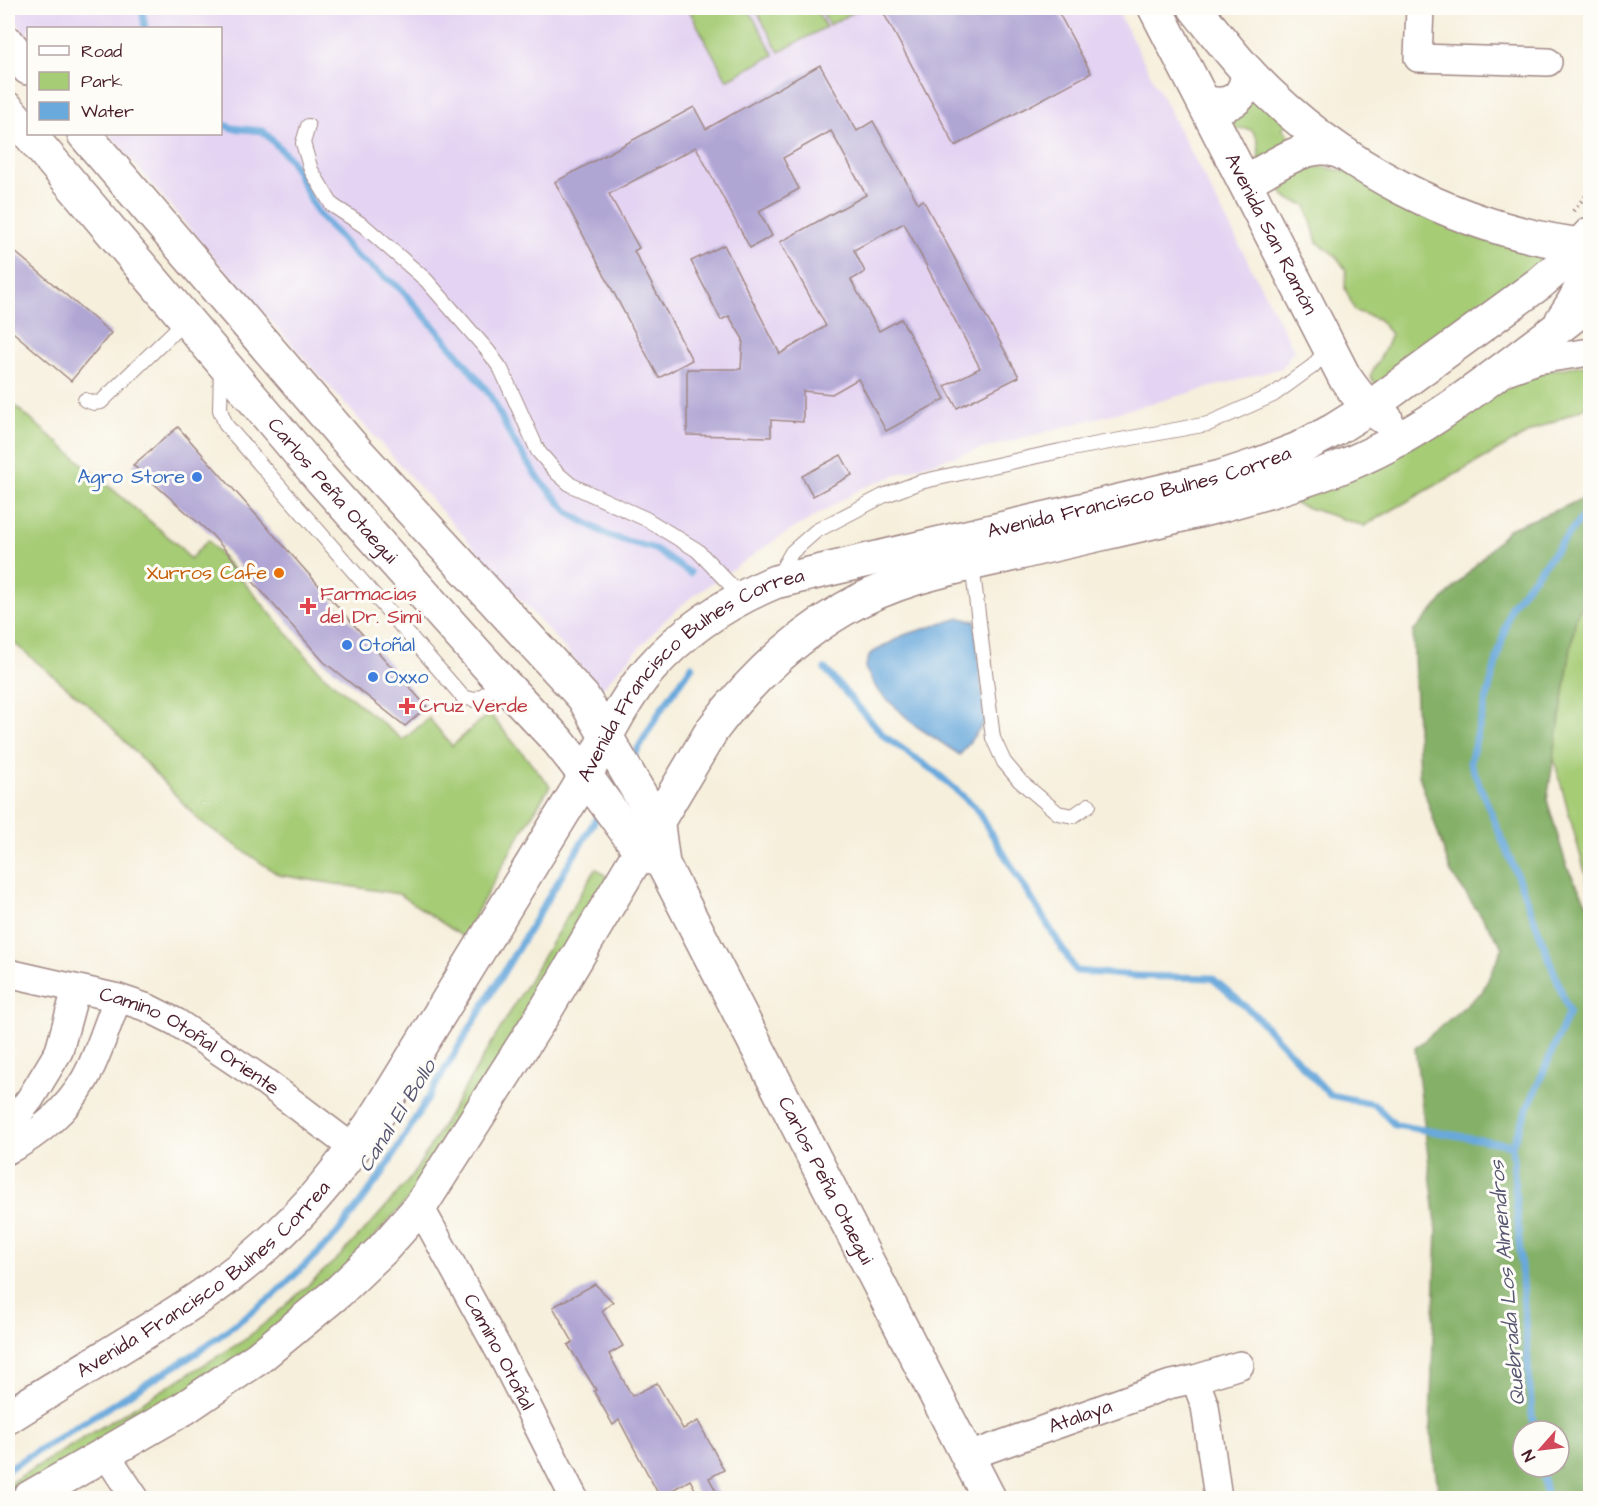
<svg xmlns="http://www.w3.org/2000/svg" width="1598" height="1506" font-family="'Architects Daughter',sans-serif">
<style>
.built{fill:#e4d3f2}
.green{fill:#a6cc76;stroke:#787650;stroke-width:1.5}
.forest{fill:#84b067;stroke:#676849;stroke-width:1.5;fill-rule:evenodd}
.water{fill:#69a9dc;stroke:#5a6484;stroke-width:1.5}
.lines{fill:none;stroke-linecap:round;stroke-linejoin:round}
.stream{stroke:#69a9dc;stroke-width:7}
.building{fill:#b0a6d4}
.service-casing{stroke:#a08784;stroke-width:16}
.minor-casing{stroke:#a08784;stroke-width:30}
.tertiary-casing{stroke:#a08784;stroke-width:36}
.path{stroke:#a08784;stroke-width:4;stroke-dasharray:1.5 4.5;stroke-linecap:butt}
.service{stroke:#fff;stroke-width:14}
.minor{stroke:#fff;stroke-width:27}
.tertiary{stroke:#fff;stroke-width:33}
.shop-dot{fill:#3f7fe0;stroke:#fdfcf7;stroke-width:2}
.food-dot{fill:#e8710a;stroke:#fdfcf7;stroke-width:2}
.health-dot{fill:#e0444e;stroke:#fdfcf7;stroke-width:2}
.labels{text-anchor:middle;dominant-baseline:central;stroke-width:6;stroke-linejoin:round;paint-order:stroke}
.street-label{font-size:20px;fill:#4a1f2b;stroke:#fdfcf7}
.shop-label{font-size:20px;fill:#366cbe;stroke:#fdfcf7;text-anchor:start}
.food-label{font-size:20px;fill:#c56008;stroke:#fdfcf7;text-anchor:end}
.health-label{font-size:20px;fill:#be3a42;stroke:#fdfcf7;text-anchor:start}
.water-label{font-size:21px;font-style:italic;fill:#565672;stroke:#fdfcf7}
</style>
<rect width="100%" height="100%" fill="#fdfcf7"/>
<filter id="ink" filterUnits="userSpaceOnUse"><feTurbulence type="fractalNoise" baseFrequency=".0167" numOctaves="2"/><feDisplacementMap in="SourceGraphic" scale="12" xChannelSelector="R" yChannelSelector="G"/><feConvolveMatrix kernelMatrix="1 2 1 2 8 2 1 2 1" color-interpolation-filters="sRGB"/></filter>
<filter id="wash" filterUnits="userSpaceOnUse"><feTurbulence type="fractalNoise" baseFrequency=".008" numOctaves="4" result="noise"/><feDisplacementMap in="SourceGraphic" scale="24" xChannelSelector="R" yChannelSelector="G"/><feGaussianBlur stdDeviation="1.35" result="paint"/><feColorMatrix in="noise" values="0 0 0 0 0 0 0 0 0 0 0 0 0 0 0 0 0 1.4 0 .05"/><feComposite in="paint" operator="in"/></filter>
<g filter="url(#wash)">
<rect width="100%" height="100%" fill="#f6efdc"/>
<path class="built" d="M 8,8 L 1116,8 L 1294,350 L 1282,368 L 927,464 L 862,488 L 780,537 L 690,598 L 665,620 L 601,689 L 218,262 L 109,134 L 220,134 L 220,28 L 28,28 L 28,38 L 8,11 Z"/>
<g class="green">
<path d="M 688,8 L 748,8 L 774,55 L 727,80 Z"/>
<path d="M 755,8 L 815,8 L 826,27 L 779,52 Z"/>
<path d="M 820,8 L 862,8 L 829,25 Z"/>
<path d="M 1252,97 L 1287,123 L 1282,129 L 1295,142 L 1258,163 C 1261,141 1256,118 1229,134 L 1226,113 Z"/>
<path d="M 1323,167 L 1349,172 L 1536,251 L 1545,260 L 1380,391 L 1370,376 L 1385,349 L 1391,334 L 1378,319 L 1355,311 L 1345,288 L 1346,270 L 1336,256 L 1317,242 L 1306,205 L 1287,199 L 1276,184 L 1301,170 Z"/>
<path d="M 1590,364 L 1590,405 L 1532,431 L 1364,526 L 1293,503 L 1394,455 L 1519,375 Z"/>
<path d="M 8,400 L 179,546 L 190,559 L 208,540 L 321,673 L 403,740 L 429,718 L 452,746 L 489,713 L 550,786 L 515,843 L 463,937 L 399,894 L 279,875 L 200,821 L 100,715 L 8,638 Z"/>
<path d="M 1590,567 L 1590,890 L 1539,705 Z"/>
<path d="M 596,868 L 611,880 L 455,1148 L 291,1328 L 18,1498 L 8,1498 L 8,1484 L 243,1341 L 276,1314 L 339,1257 L 377,1217 L 413,1175 Z"/>
</g>
<path class="forest" d="M 1590,494 L 1590,590 L 1576,617 L 1547,800 L 1567,867 L 1590,909 L 1590,1498 L 1439,1498 L 1430,1426 L 1437,1231 L 1415,1048 L 1482,992 L 1503,947 L 1451,873 L 1419,775 L 1413,632 L 1509,529 L 1569,505 ZM 1523,1431 L 1559,1431 L 1559,1467 L 1523,1467 Z"/>
<path class="water" d="M 960,618 L 975,621 L 985,721 L 960,755 L 916,726 L 878,691 L 865,668 L 870,654 L 904,635 Z"/>
<g class="lines">
<g class="stream">
<path d="M 142,8 L 145,28"/>
<path d="M 220,123 L 232,128 L 263,131 L 290,159 L 317,212 L 356,256 L 401,289 L 456,352 L 491,396 L 511,437 L 538,478 L 569,513 L 609,536 L 655,549 L 690,573"/>
<path d="M 825,669 L 884,736 L 938,774 L 975,807 L 1076,971 L 1135,976 L 1212,978 L 1254,1014 L 1330,1095 L 1374,1104 L 1395,1125 L 1512,1145"/>
<path d="M 632,759 L 662,708 L 692,666"/>
<path d="M 1535,1431 L 1532,1415 L 1512,1145 L 1569,1012 L 1525,895 L 1470,762 L 1511,606 L 1584,515 L 1590,514"/>
<path d="M 1541,1467 L 1547,1498"/>
<path d="M 8,1469 L 198,1352 L 273,1296 L 336,1235 L 382,1174 L 600,812"/>
</g>
</g>
<g id="blocks">
<g class="building">
<path d="M 881,8 L 1056,8 L 1091,73 L 955,146 Z"/>
<path d="M 820,65 L 857,131 L 873,121 L 918,203 L 923,200 L 1019,377 L 957,408 L 945,386 L 980,368 L 904,223 L 854,250 L 865,272 L 851,280 L 879,331 L 901,319 L 945,399 L 886,431 L 858,379 L 832,394 L 803,391 L 803,422 L 771,420 L 771,437 L 687,435 L 687,369 L 741,369 L 743,339 L 729,316 L 721,320 L 691,261 L 724,245 L 780,354 L 826,326 L 780,242 L 866,195 L 831,131 L 783,158 L 799,189 L 759,211 L 772,236 L 750,248 L 696,147 L 609,194 L 639,248 L 634,251 L 692,360 L 659,378 L 555,182 L 694,107 L 706,129 Z"/>
<path d="M 8,246 L 111,333 L 71,381 L 8,328 Z"/>
<path d="M 178,427 L 427,707 L 405,726 L 324,662 L 212,535 L 133,465 Z"/>
<path d="M 841,455 L 852,475 L 813,496 L 802,476 Z"/>
<path d="M 595,1284 L 613,1302 L 602,1311 L 623,1346 L 609,1354 L 632,1396 L 657,1383 L 683,1429 L 698,1421 L 724,1470 L 709,1478 L 720,1498 L 700,1498 L 690,1480 L 660,1497 L 619,1420 L 613,1425 L 594,1391 L 596,1390 L 568,1345 L 573,1342 L 553,1307 Z"/>
</g>
</g>
</g>
<g filter="url(#ink)">
<use href="#blocks" fill-opacity="0" stroke="#a08784" stroke-width="1.5"/>
<g class="lines">
<defs>
<g id="service">
<path d="M 308,126 L 303,143 L 311,170 L 332,205 L 364,226 L 426,280 L 488,351 L 501,369 L 538,451 L 557,473 L 571,485 L 646,519 L 697,550 L 742,597"/>
<path d="M 221,368 L 220,410 L 226,425 L 463,697 L 475,700 L 503,683"/>
<path d="M 85,400 L 94,403 L 101,402 L 186,320"/>
<path d="M 972,564 L 993,738 L 1004,762 L 1020,781 L 1058,813 L 1073,816 L 1089,805"/>
<path d="M 777,578 L 792,552 L 816,531 L 883,496 L 920,482 L 1060,451 L 1208,424 L 1273,395 L 1313,366 L 1329,347"/>
</g>
<g id="minor">
<path d="M 1420,8 L 1418,58 L 1548,62"/>
<path d="M 1509,370 L 1537,360 L 1590,352"/>
<path id="s1" d="M 8,973 L 118,998 L 148,1008 L 176,1022 L 264,1081 L 354,1149"/>
<path d="M 8,1127 L 30,1099 L 59,1051 L 76,989"/>
<path d="M 8,1150 C 38,1135 68,1109 85,1079 C 99,1054 107,1024 118,998"/>
<path id="s2" d="M 420,1207 L 501,1354 L 574,1498"/>
<path d="M 1195,1379 L 1205,1406 L 1218,1498"/>
<path d="M 105,1453 L 135,1498"/>
<path id="s3" d="M 969,1456 L 1168,1385 L 1195,1379 L 1240,1365"/>
</g>
<g id="tertiary">
<path id="s4" d="M 1155,8 L 1344,376 C 1356,394 1367,408 1386,419"/>
<path d="M 1195,8 C 1212,29 1229,51 1247,71 C 1336,166 1461,232 1590,246"/>
<path d="M 8,43 L 28,68"/>
<path d="M 1204,102 C 1230,109 1245,99 1248,72"/>
<path id="s5" d="M 8,109 L 320,478 L 503,683 L 558,741 L 585,775 L 641,852 L 659,861"/>
<path id="s6" d="M 84,134 L 351,445 L 583,697 L 658,825 L 663,864 L 989,1498"/>
<path d="M 1245,182 C 1266,171 1299,147 1323,148 C 1331,148 1338,151 1345,154"/>
<path d="M 1562,320 C 1578,297 1593,273 1581,245"/>
<path id="s7" d="M 8,1417 C 49,1391 90,1366 132,1340 C 179,1312 225,1283 266,1246 C 311,1207 347,1160 380,1111 C 444,1006 509,902 573,797 C 599,755 617,707 650,669 C 684,630 727,602 775,582 L 1221,477 L 1260,464 L 1298,449 L 1334,430 L 1369,408 L 1540,283 L 1562,264 L 1590,234"/>
<path d="M 29,1498 L 183,1409 L 258,1358 L 338,1292 L 381,1251 L 420,1207 L 547,1008 L 712,730 C 749,681 791,640 844,609 C 896,578 957,567 1015,554 C 1121,528 1233,508 1336,469 C 1407,442 1467,397 1527,351 C 1548,335 1570,320 1590,302"/>
</g>
</defs>
<use href="#service" class="service-casing"/>
<use href="#minor" class="minor-casing"/>
<use href="#tertiary" class="tertiary-casing"/>
<path class="path" d="M 1573,211 L 1590,191"/>
<use href="#service" class="service"/>
<use href="#minor" class="minor"/>
<use href="#tertiary" class="tertiary"/>
</g>
</g>
<g class="shop-dot">
<circle cx="197" cy="477" r="6"/>
<circle cx="347" cy="645" r="6"/>
<circle cx="373" cy="677" r="6"/>
</g>
<circle class="food-dot" cx="279" cy="573" r="6"/>
<g class="health-dot">
<path d="M305 597h6v6h6v6h-6v6h-6v-6h-6v-6h6z"/>
<path d="M404 697h6v6h6v6h-6v6h-6v-6h-6v-6h6z"/>
</g>
<g class="labels">
<g class="street-label">
<text stroke="none"><textPath href="#s4" startOffset="254">Avenida San Ramón</textPath></text>
<text stroke="none"><textPath href="#s5" startOffset="501">Carlos Peña Otaegui</textPath></text>
<text stroke="none"><textPath href="#s7" startOffset="1534">Avenida Francisco Bulnes Correa</textPath></text>
<text stroke="none"><textPath href="#s7" startOffset="1032">Avenida Francisco Bulnes Correa</textPath></text>
<text stroke="none"><textPath href="#s1" startOffset="196">Camino Otoñal Oriente</textPath></text>
<text stroke="none"><textPath href="#s6" startOffset="1296">Carlos Peña Otaegui</textPath></text>
<text stroke="none"><textPath href="#s7" startOffset="240">Avenida Francisco Bulnes Correa</textPath></text>
<text stroke="none"><textPath href="#s2" startOffset="165">Camino Otoñal</textPath></text>
<text stroke="none"><textPath href="#s3" startOffset="118">Atalaya</textPath></text>
</g>
<g class="shop-label">
<text x="185" y="477" text-anchor="end">Agro Store</text>
<text x="359" y="645">Otoñal</text>
<text x="385" y="677">Oxxo</text>
</g>
<g class="food-label">
<text x="267" y="573">Xurros Cafe</text>
</g>
<g class="health-label">
<text x="320" y="594">Farmacias<tspan x="320" dy="23">del Dr. Simi</tspan></text>
<text x="419" y="706">Cruz Verde</text>
</g>
<g class="water-label">
<text transform="translate(397 1116) rotate(-58)">Canal El Bollo</text>
<text transform="translate(1507 1283) rotate(-95)">Quebrada Los Almendros</text>
</g>
</g>
<rect width="1598" height="1506" fill="none" stroke="#fdfcf7" stroke-width="30"/>
<rect x="27" y="27" width="195" height="108" fill="#fdfcf7" stroke="#b5a4a5" stroke-width="1.5"/>
<rect x="39" y="46" width="30" height="9" fill="#ffffff" stroke="#b5a4a5" stroke-width="1.5"/>
<text x="81" y="57" font-size="18" fill="#4a1f2b">Road</text>
<rect x="39" y="72" width="30" height="18" fill="#a6cc76" stroke="#b5a4a5" stroke-width="1.5"/>
<text x="81" y="87" font-size="18" fill="#4a1f2b">Park</text>
<rect x="39" y="102" width="30" height="18" fill="#69a9dc" stroke="#b5a4a5" stroke-width="1.5"/>
<text x="81" y="117" font-size="18" fill="#4a1f2b">Water</text>
<g transform="translate(1541 1449) rotate(242)"><circle r="28" fill="#fdfcf7" stroke="#b5a4a5" stroke-width="1.5"/>
<path d="M0-4.5L10 22L0 15L-10 22Z" fill="#d1495b"/>
<text y="-9" font-size="16" font-weight="bold" text-anchor="middle" fill="#4a1f2b">N</text>
</g>
</svg>
